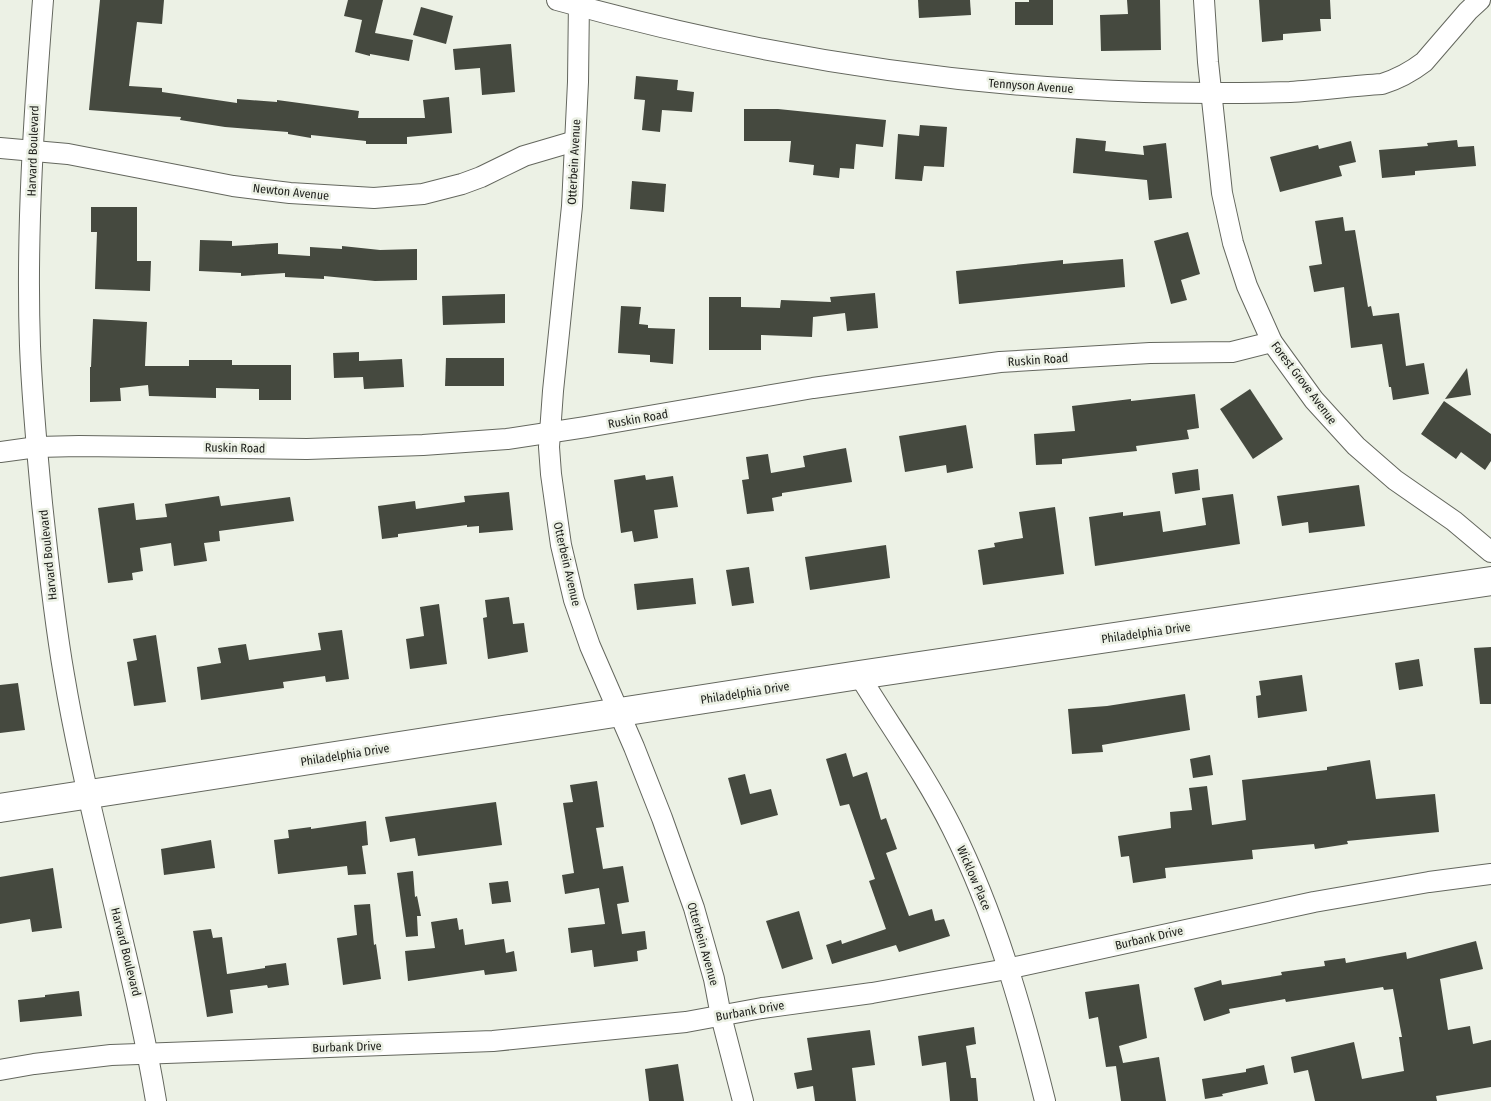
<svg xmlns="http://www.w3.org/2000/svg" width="1491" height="1101" font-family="'Fira Sans Condensed',sans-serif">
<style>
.building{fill:#45493f}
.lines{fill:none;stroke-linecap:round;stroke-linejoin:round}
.minor-casing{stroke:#64675e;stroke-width:22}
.secondary-casing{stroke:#64675e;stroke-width:30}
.minor{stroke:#fff;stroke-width:20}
.secondary{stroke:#fff;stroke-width:28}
.labels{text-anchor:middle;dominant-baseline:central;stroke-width:5;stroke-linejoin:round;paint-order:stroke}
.street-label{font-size:12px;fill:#21221e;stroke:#ecf1e5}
</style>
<rect width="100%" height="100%" fill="#ecf1e5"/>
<g class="building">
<path d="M 100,0 L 164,0 L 162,24 L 137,22 L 129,86 L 162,88 L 162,92 L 237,103 L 237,99 L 277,102 L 277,100 L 359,111 L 358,118 L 425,118 L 423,100 L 449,97 L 452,133 L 407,137 L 407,144 L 366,144 L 366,141 L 311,135 L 311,138 L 288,134 L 288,132 L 225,127 L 180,120 L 181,117 L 89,110 Z"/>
<path d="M 348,0 L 383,0 L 375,33 L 413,40 L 409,61 L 370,54 L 370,56 L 355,52 L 362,20 L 344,16 Z"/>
<path d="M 918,0 L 970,0 L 971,15 L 919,18 Z"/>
<path d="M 1029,0 L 1053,0 L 1053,25 L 1015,25 L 1015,2 L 1029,2 Z"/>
<path d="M 1127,0 L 1160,0 L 1161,50 L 1101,51 L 1100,15 L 1128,14 Z"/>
<path d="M 1259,0 L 1330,0 L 1331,19 L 1320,19 L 1321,31 L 1283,34 L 1283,40 L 1262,42 Z"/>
<path d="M 421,7 L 453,16 L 446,44 L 413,35 Z"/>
<path d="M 511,44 L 515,92 L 482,95 L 480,68 L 455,70 L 453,49 Z"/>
<path d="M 636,76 L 678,80 L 677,90 L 694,92 L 692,112 L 662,110 L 660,132 L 642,130 L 645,100 L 634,99 Z"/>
<path d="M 744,109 L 778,109 L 886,120 L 883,147 L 856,144 L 854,169 L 840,168 L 839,178 L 813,175 L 814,165 L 789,162 L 791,141 L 744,141 Z"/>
<path d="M 920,125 L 947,127 L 944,167 L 924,166 L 922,181 L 895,179 L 898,134 L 919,136 Z"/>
<path d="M 1076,138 L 1106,141 L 1105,151 L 1144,155 L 1143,146 L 1166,143 L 1172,198 L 1149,200 L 1147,180 L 1073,173 Z"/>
<path d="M 1457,140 L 1458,147 L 1474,146 L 1476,166 L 1415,171 L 1415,175 L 1382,178 L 1379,150 L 1428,146 L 1427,143 Z"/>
<path d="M 1351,141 L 1356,162 L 1339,166 L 1342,176 L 1280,192 L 1270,157 L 1318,145 L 1319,149 Z"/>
<path d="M 632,181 L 666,184 L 664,212 L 630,209 Z"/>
<path d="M 91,207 L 137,207 L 137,261 L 151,261 L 150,291 L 95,289 L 97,232 L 91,232 Z"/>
<path d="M 1343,217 L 1345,231 L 1355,230 L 1368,307 L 1371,306 L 1373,316 L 1399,313 L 1406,366 L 1424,363 L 1429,394 L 1393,400 L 1391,387 L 1389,387 L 1382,344 L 1351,348 L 1344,287 L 1314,292 L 1309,266 L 1322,264 L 1315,221 Z"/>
<path d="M 1188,232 L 1200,274 L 1181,280 L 1187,300 L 1171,304 L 1154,241 Z"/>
<path d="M 200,240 L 232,241 L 232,246 L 278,243 L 278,254 L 310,256 L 310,247 L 342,249 L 342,246 L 380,250 L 417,249 L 417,280 L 375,281 L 324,276 L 324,279 L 285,277 L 285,273 L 241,276 L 241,273 L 199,271 Z"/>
<path d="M 1123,259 L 1125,287 L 959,304 L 956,271 L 1063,260 L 1063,264 Z"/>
<path d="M 875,293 L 878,328 L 847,331 L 845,313 L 813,317 L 812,337 L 761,335 L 761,350 L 709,350 L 709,297 L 741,297 L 741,307 L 780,308 L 781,300 L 831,302 L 830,297 Z"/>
<path d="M 505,294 L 505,323 L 443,325 L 442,296 Z"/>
<path d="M 621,306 L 641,307 L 639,324 L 648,325 L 648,328 L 675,329 L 673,364 L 650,362 L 650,355 L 618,353 Z"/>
<path d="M 93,319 L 147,322 L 145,366 L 189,366 L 189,360 L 232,360 L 232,365 L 291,365 L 291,400 L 259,400 L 259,389 L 216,388 L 216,398 L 149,396 L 148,385 L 120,388 L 121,401 L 90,402 L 90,367 L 91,367 Z"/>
<path d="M 359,352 L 359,361 L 402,359 L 404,387 L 364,389 L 363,377 L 334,378 L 333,353 Z"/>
<path d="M 446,358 L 504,358 L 504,386 L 445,386 Z"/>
<path d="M 1467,368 L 1471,395 L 1445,399 Z"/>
<path d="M 1250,389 L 1283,439 L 1253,459 L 1220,409 Z"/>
<path d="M 1195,394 L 1199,428 L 1187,430 L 1189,439 L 1136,446 L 1137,451 L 1062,459 L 1062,464 L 1036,465 L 1034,434 L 1075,431 L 1072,406 L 1131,399 L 1131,401 Z"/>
<path d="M 1444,401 L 1491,434 L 1491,461 L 1485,470 L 1461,452 L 1456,459 L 1421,434 Z"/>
<path d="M 966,425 L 973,468 L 947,473 L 946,465 L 905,472 L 899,436 Z"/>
<path d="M 846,448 L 852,482 L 782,493 L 782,496 L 772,498 L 774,511 L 747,514 L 742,480 L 749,479 L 746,457 L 768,454 L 771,473 L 805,467 L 803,456 Z"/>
<path d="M 1198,469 L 1200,490 L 1175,494 L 1172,473 Z"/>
<path d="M 645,475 L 646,480 L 673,476 L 678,507 L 654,510 L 658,538 L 634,542 L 632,531 L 621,533 L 614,480 Z"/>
<path d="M 1359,485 L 1365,526 L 1309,533 L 1308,522 L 1282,526 L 1277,496 Z"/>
<path d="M 509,492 L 513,530 L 479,533 L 479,526 L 467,527 L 467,525 L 398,534 L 398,537 L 382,539 L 378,506 L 415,501 L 416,509 L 465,502 L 464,496 Z"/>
<path d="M 1233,494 L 1240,544 L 1095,566 L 1089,517 L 1123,512 L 1123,516 L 1160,511 L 1163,532 L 1206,525 L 1202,498 Z"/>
<path d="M 219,496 L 221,506 L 290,497 L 294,521 L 219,531 L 220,541 L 204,543 L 207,561 L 174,566 L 171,543 L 140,548 L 143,571 L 132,573 L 133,580 L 108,583 L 98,508 L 134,503 L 136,520 L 167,517 L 165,504 Z"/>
<path d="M 1055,507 L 1064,574 L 983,585 L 978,550 L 995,547 L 994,543 L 1023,538 L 1019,512 Z"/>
<path d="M 886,545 L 890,578 L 810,590 L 805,557 Z"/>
<path d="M 749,567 L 754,603 L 732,606 L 726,570 Z"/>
<path d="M 693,578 L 696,604 L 637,610 L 634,584 Z"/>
<path d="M 509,597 L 513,624 L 524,623 L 528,652 L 488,659 L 483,618 L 487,617 L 485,600 Z"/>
<path d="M 439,604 L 447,664 L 410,669 L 406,639 L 424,636 L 420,607 Z"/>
<path d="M 342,630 L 349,679 L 326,682 L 325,676 L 283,682 L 284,688 L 201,700 L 197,667 L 221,663 L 218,648 L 246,644 L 249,660 L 321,650 L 318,633 Z"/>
<path d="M 156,635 L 166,702 L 134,706 L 127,662 L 137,660 L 133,639 Z"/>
<path d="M 1491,647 L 1491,704 L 1480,704 L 1474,648 Z"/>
<path d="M 1419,659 L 1423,686 L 1399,690 L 1395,663 Z"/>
<path d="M 1302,675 L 1307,711 L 1258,718 L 1256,696 L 1261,695 L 1259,681 Z"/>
<path d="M 18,683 L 25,730 L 0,733 L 0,685 Z"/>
<path d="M 1185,694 L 1190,730 L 1102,745 L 1103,752 L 1072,754 L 1068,709 L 1107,706 Z"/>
<path d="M 846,753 L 853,777 L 867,772 L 881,820 L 886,818 L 897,849 L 886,853 L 909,916 L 932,909 L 935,921 L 944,919 L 950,936 L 899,952 L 896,945 L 832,964 L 826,945 L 841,940 L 842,944 L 886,929 L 869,881 L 875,879 L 849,804 L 840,806 L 826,759 Z"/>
<path d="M 1210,755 L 1213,775 L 1193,778 L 1190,759 Z"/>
<path d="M 1370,760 L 1376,799 L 1435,794 L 1439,832 L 1347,841 L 1348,844 L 1315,849 L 1314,844 L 1252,850 L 1253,859 L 1165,868 L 1166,878 L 1133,883 L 1129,856 L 1121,857 L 1118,836 L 1171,828 L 1170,812 L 1192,810 L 1189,788 L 1207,786 L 1212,825 L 1246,820 L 1242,780 L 1327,770 L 1327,767 Z"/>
<path d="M 745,774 L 750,794 L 771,789 L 778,815 L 741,825 L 728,778 Z"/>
<path d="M 597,781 L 604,827 L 596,828 L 603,869 L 623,866 L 629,902 L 617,904 L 622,934 L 645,931 L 647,949 L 637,951 L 638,961 L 594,967 L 592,950 L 571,953 L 568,928 L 605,924 L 599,888 L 565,894 L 562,875 L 574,873 L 563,803 L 573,802 L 570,785 Z"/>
<path d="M 496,802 L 502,845 L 418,856 L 415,838 L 390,842 L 385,817 Z"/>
<path d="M 366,821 L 368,845 L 362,846 L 366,874 L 348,875 L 347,866 L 278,874 L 274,840 L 289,838 L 288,830 L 311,827 L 311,829 Z"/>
<path d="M 211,840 L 215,868 L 164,875 L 161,849 Z"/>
<path d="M 53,868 L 62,928 L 32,932 L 30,919 L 0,924 L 0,877 Z"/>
<path d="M 413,871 L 415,897 L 417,896 L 421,916 L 417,916 L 418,936 L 406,937 L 397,873 Z"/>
<path d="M 508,881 L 511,902 L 492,904 L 489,883 Z"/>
<path d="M 370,904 L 374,945 L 376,944 L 381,979 L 343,985 L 337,938 L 357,935 L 354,905 Z"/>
<path d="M 799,911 L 813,959 L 782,969 L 766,921 Z"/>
<path d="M 457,918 L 459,930 L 463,929 L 465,945 L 504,939 L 506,953 L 514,951 L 517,971 L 485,975 L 484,970 L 408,981 L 405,951 L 435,948 L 431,922 Z"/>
<path d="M 211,929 L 213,938 L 222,937 L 227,974 L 265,968 L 265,966 L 286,963 L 289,985 L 268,988 L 267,985 L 230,990 L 233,1013 L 207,1017 L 193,931 Z"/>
<path d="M 1476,941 L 1483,969 L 1440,979 L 1448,1030 L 1470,1026 L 1473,1044 L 1491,1040 L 1491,1087 L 1436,1096 L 1437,1101 L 1315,1101 L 1308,1070 L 1294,1073 L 1291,1057 L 1354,1042 L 1362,1079 L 1404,1071 L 1399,1037 L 1402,1037 L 1393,989 L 1384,990 L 1383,987 L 1286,1002 L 1285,999 L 1229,1009 L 1230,1013 L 1204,1021 L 1194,988 L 1221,980 L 1222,985 L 1282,975 L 1281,972 L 1325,966 L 1324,961 L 1345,958 L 1346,963 L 1406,952 L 1407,959 Z"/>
<path d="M 1139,984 L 1147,1038 L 1119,1046 L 1123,1063 L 1159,1057 L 1166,1101 L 1121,1101 L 1116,1066 L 1106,1067 L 1098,1017 L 1089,1019 L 1085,992 Z"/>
<path d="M 79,991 L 82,1016 L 20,1022 L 18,1000 L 45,997 L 45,995 Z"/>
<path d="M 974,1027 L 976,1044 L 966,1046 L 971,1078 L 976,1078 L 978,1101 L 950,1101 L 946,1062 L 922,1066 L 918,1036 Z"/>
<path d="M 870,1030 L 875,1065 L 852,1068 L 856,1101 L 815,1101 L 813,1086 L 797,1089 L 794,1073 L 812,1070 L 807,1038 Z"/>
<path d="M 678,1064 L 684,1101 L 649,1101 L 645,1069 Z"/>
<path d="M 1264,1065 L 1268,1084 L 1222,1094 L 1223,1096 L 1205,1099 L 1202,1079 L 1246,1072 L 1246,1069 Z"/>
</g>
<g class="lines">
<defs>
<g id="minor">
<path d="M 43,0 C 34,115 26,231 30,346 C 32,399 37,451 42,503 C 48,560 54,618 64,675 C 88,818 132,957 156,1101"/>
<path d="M 557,0 C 750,54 943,86 1144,92 C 1192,93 1241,94 1290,92 C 1321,90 1351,86 1382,84 C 1398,79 1411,72 1424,62 L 1468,11 L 1480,0"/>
<path d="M 579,0 L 578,82 L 572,206 L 553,391 L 549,447 L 551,474 L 561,545 L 574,600 L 590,646 L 634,747 L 662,818 L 694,908 L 714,979 L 721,1016 L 743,1101"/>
<path d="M 1204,0 L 1208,62 L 1222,193 L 1233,243 L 1247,286 L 1272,342 L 1314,400 L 1356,446 L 1395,480 L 1454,521 L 1491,552"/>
<path d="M 0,148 L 68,154 L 233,186 L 290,193 L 374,198 L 423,194 L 462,184 L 481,177 L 524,156 L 575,141"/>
<path d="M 0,452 L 37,447 L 79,446 L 307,449 L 423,445 L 507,439 L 586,427 L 813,388 L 1000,362 L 1150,353 L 1232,352 L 1272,342"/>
<path d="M 859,675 C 890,726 925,774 952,828 C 995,914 1022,1008 1045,1101"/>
<path d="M 0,1070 L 34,1064 L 111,1055 L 493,1041 L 686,1022 L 762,1008 L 872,993 L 1007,969 L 1314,902 L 1429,882 L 1491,874"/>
</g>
<path id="secondary" d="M 0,808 L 859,675 L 1491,581"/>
</defs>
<use href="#minor" class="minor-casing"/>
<use href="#secondary" class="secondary-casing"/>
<use href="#minor" class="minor"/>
<use href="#secondary" class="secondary"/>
</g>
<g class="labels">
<g class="street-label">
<text transform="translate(1031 86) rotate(4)">Tennyson Avenue</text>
<text transform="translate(33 151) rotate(-88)">Harvard Boulevard</text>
<text transform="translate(574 162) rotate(-87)">Otterbein Avenue</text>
<text transform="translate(291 192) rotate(6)">Newton Avenue</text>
<text transform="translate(1038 360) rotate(-4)">Ruskin Road</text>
<text transform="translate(1304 383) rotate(53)">Forest Grove Avenue</text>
<text transform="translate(638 419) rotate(-10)">Ruskin Road</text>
<text transform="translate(235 448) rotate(1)">Ruskin Road</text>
<text transform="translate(48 555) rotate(-96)">Harvard Boulevard</text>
<text transform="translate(567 564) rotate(77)">Otterbein Avenue</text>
<text transform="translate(1146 633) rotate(-8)">Philadelphia Drive</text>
<text transform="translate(745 693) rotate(-9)">Philadelphia Drive</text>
<text transform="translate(345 755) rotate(-9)">Philadelphia Drive</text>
<text transform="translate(974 878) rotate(67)">Wicklow Place</text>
<text transform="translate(1149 938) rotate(-13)">Burbank Drive</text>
<text transform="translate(703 944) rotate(74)">Otterbein Avenue</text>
<text transform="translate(126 952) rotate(76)">Harvard Boulevard</text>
<text transform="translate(750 1011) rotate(-10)">Burbank Drive</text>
<text transform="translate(347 1047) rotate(-2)">Burbank Drive</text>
</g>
</g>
</svg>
